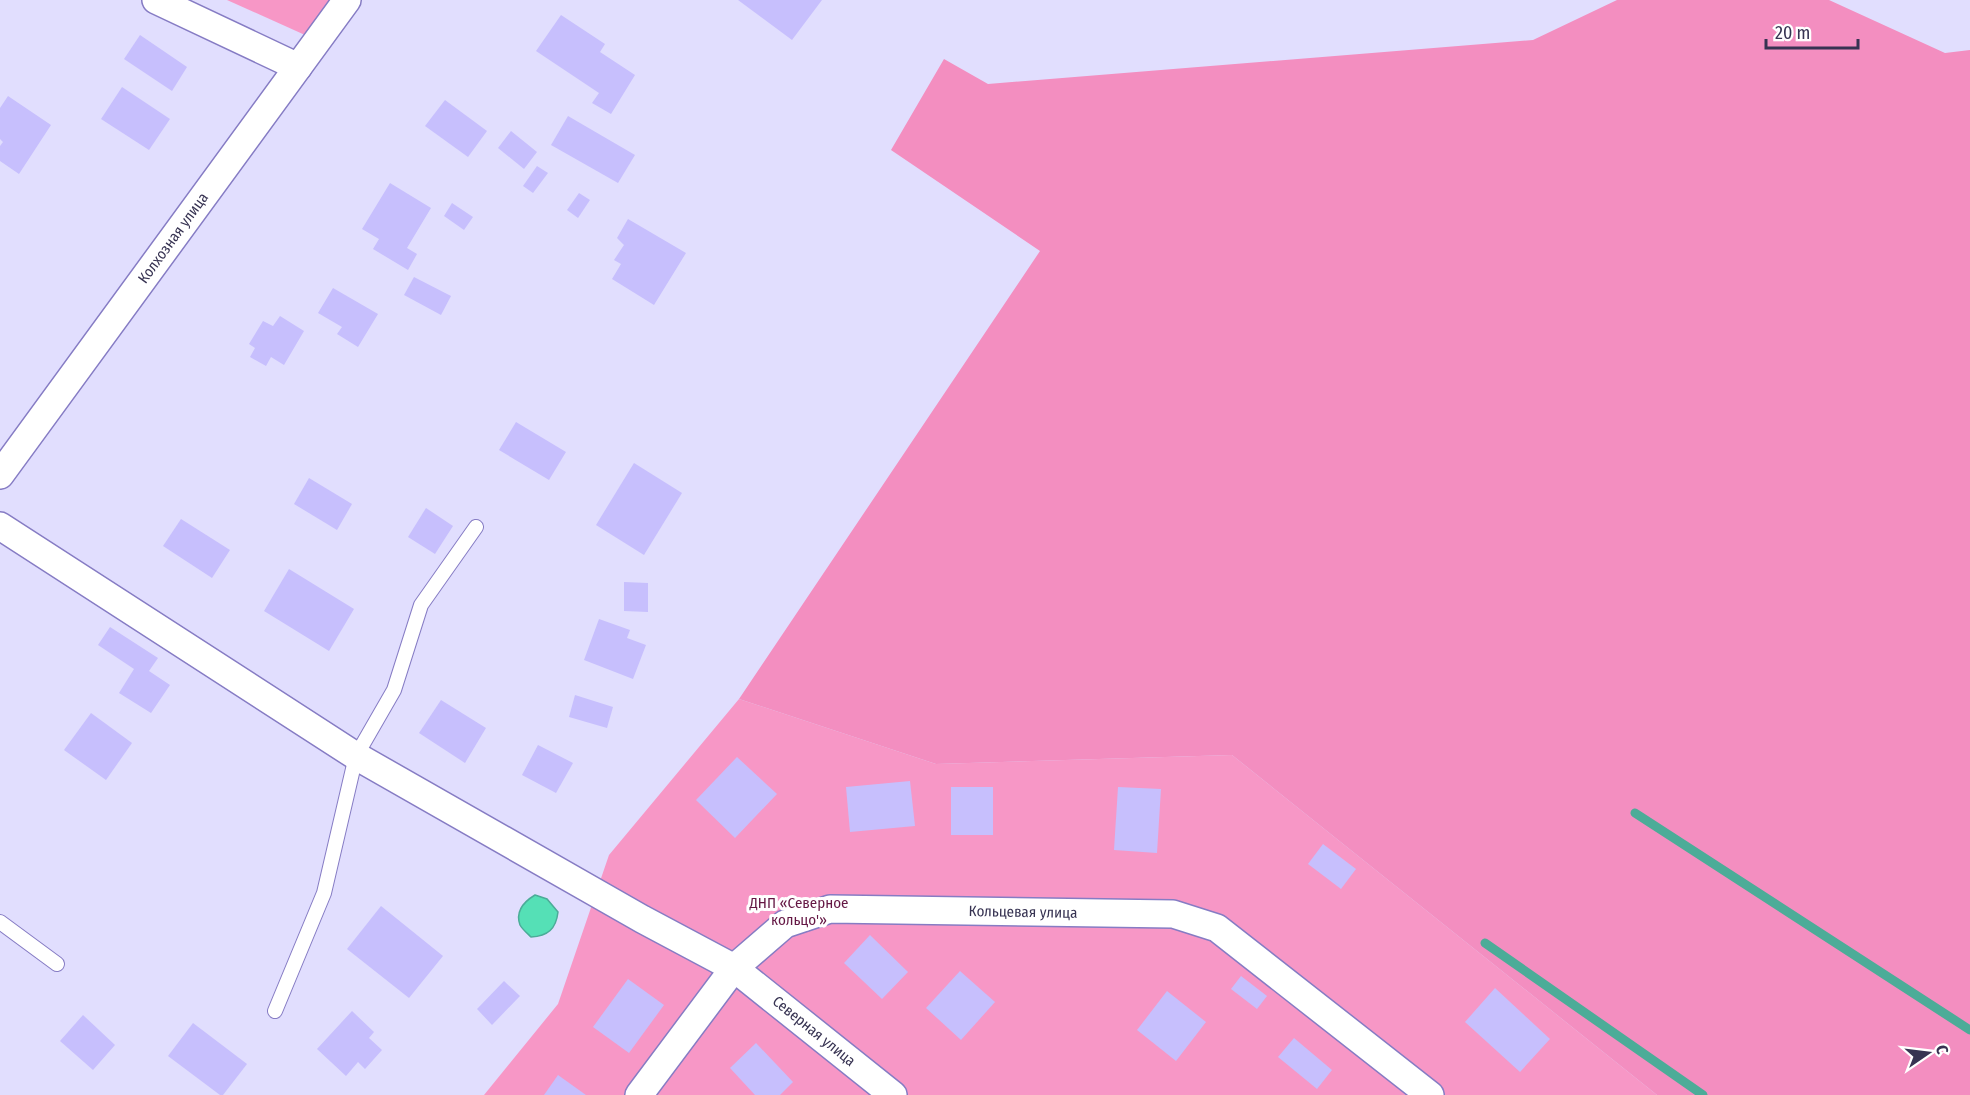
<svg xmlns="http://www.w3.org/2000/svg" width="1970" height="1095" font-family="'Fira Sans Condensed',sans-serif">
<style>
.green{fill:#f797c6}
.forest{fill:#f38ec0}
.water{fill:#55e0b6;stroke:#4cac98;stroke-width:1.5}
.lines{fill:none;stroke-linecap:round;stroke-linejoin:round}
.stream{stroke:#4cac98;stroke-width:9}
.building{fill:#c7bffd}
.lane-casing{stroke:#867cc4;stroke-width:16}
.street-casing{stroke:#867cc4;stroke-width:30}
.lane{stroke:#fff;stroke-width:14}
.street{stroke:#fff;stroke-width:27}
.labels{text-anchor:middle;dominant-baseline:central;stroke-width:6;stroke-linejoin:round;paint-order:stroke}
.street-label{font-size:15px;fill:#373352;stroke:#fff}
.park-label{font-size:15px;fill:#641744;stroke:#fff}
</style>
<rect width="100%" height="100%" fill="#e1defe"/>
<g class="green">
<path d="M 227,0 L 330,0 L 305,35 Z"/>
<path d="M 739,699 L 936,764 L 1232,755 L 1657,1095 L 484,1095 L 558,1004 L 609,855 Z"/>
</g>
<path class="forest" d="M 1617,0 L 1829,0 L 1945,53 L 1970,50 L 1970,1095 L 1657,1095 L 1232,755 L 936,764 L 739,699 L 1040,251 L 891,150 L 944,59 L 988,84 L 1533,40 Z"/>
<path class="water" d="M 535,895 L 547,899 L 558,912 C 556,929 548,936 531,937 C 528,934 522,929 520,925 C 515,911 525,901 535,895 Z"/>
<g class="lines">
<g class="stream">
<path d="M 1635,813 L 1970,1030"/>
<path d="M 1485,943 L 1703,1095"/>
</g>
</g>
<g class="building">
<path d="M 738,0 L 822,0 L 792,40 Z"/>
<path d="M 561,15 L 605,44 L 600,52 L 635,75 L 611,114 L 592,103 L 599,93 L 536,51 Z"/>
<path d="M 140,35 L 187,67 L 172,91 L 124,59 Z"/>
<path d="M 122,87 L 170,119 L 149,150 L 101,119 Z"/>
<path d="M 8,96 L 51,125 L 19,174 L 0,161 L 0,146 L 3,142 L 0,139 L 0,108 Z"/>
<path d="M 445,100 L 487,131 L 468,157 L 425,126 Z"/>
<path d="M 568,116 L 635,155 L 618,183 L 551,145 Z"/>
<path d="M 511,131 L 537,152 L 524,169 L 498,148 Z"/>
<path d="M 537,166 L 548,173 L 533,193 L 523,186 Z"/>
<path d="M 390,183 L 431,208 L 407,248 L 417,254 L 408,270 L 373,249 L 379,239 L 362,229 Z"/>
<path d="M 579,193 L 590,200 L 578,218 L 567,210 Z"/>
<path d="M 452,203 L 473,217 L 464,230 L 444,216 Z"/>
<path d="M 628,219 L 686,253 L 654,305 L 612,279 L 621,264 L 614,260 L 624,245 L 617,238 Z"/>
<path d="M 414,277 L 451,296 L 441,315 L 404,295 Z"/>
<path d="M 333,288 L 378,314 L 358,347 L 337,334 L 342,327 L 318,313 Z"/>
<path d="M 280,316 L 304,331 L 284,365 L 271,357 L 266,366 L 250,357 L 255,348 L 249,344 L 263,321 L 273,326 Z"/>
<path d="M 516,422 L 566,452 L 549,480 L 499,450 Z"/>
<path d="M 634,463 L 682,493 L 644,555 L 596,525 Z"/>
<path d="M 309,478 L 352,504 L 337,530 L 294,504 Z"/>
<path d="M 426,508 L 453,526 L 435,554 L 408,537 Z"/>
<path d="M 181,519 L 230,550 L 212,578 L 163,546 Z"/>
<path d="M 289,569 L 354,609 L 329,651 L 264,611 Z"/>
<path d="M 624,582 L 648,583 L 648,612 L 624,611 Z"/>
<path d="M 599,619 L 630,630 L 627,638 L 646,645 L 633,679 L 584,660 Z"/>
<path d="M 110,627 L 158,658 L 149,671 L 170,685 L 151,713 L 119,693 L 134,669 L 98,645 Z"/>
<path d="M 575,695 L 613,707 L 607,728 L 569,717 Z"/>
<path d="M 441,700 L 486,728 L 465,763 L 419,733 Z"/>
<path d="M 91,713 L 132,743 L 106,780 L 64,750 Z"/>
<path d="M 538,745 L 573,763 L 556,793 L 522,775 Z"/>
<path d="M 737,757 L 777,794 L 735,838 L 696,800 Z"/>
<path d="M 910,781 L 915,826 L 850,832 L 846,787 Z"/>
<rect x="951" y="787" width="42" height="48"/>
<path d="M 1118,787 L 1161,789 L 1157,853 L 1114,850 Z"/>
<path d="M 1323,844 L 1356,869 L 1341,889 L 1308,864 Z"/>
<path d="M 381,906 L 443,956 L 409,998 L 347,949 Z"/>
<path d="M 870,935 L 908,972 L 882,999 L 844,963 Z"/>
<path d="M 960,971 L 995,1002 L 961,1040 L 926,1008 Z"/>
<path d="M 1241,976 L 1267,996 L 1257,1009 L 1231,989 Z"/>
<path d="M 628,979 L 664,1005 L 629,1053 L 593,1027 Z"/>
<path d="M 504,981 L 520,996 L 492,1025 L 477,1009 Z"/>
<path d="M 1495,988 L 1550,1039 L 1520,1072 L 1465,1022 Z"/>
<path d="M 1167,991 L 1206,1022 L 1176,1061 L 1137,1030 Z"/>
<path d="M 352,1011 L 374,1032 L 369,1038 L 382,1050 L 365,1069 L 358,1062 L 346,1076 L 317,1049 Z"/>
<path d="M 83,1015 L 115,1045 L 93,1070 L 60,1041 Z"/>
<path d="M 193,1023 L 247,1064 L 223,1095 L 220,1095 L 168,1056 Z"/>
<path d="M 1294,1038 L 1332,1070 L 1317,1089 L 1278,1057 Z"/>
<path d="M 756,1043 L 793,1082 L 780,1095 L 755,1095 L 730,1068 Z"/>
<path d="M 558,1075 L 586,1095 L 544,1095 Z"/>
</g>
<g class="lines">
<defs>
<g id="lane">
<path d="M 0,922 L 57,964"/>
<path d="M 275,1011 L 324,893 L 356,756 L 394,690 L 421,605 L 476,527"/>
</g>
<g id="street">
<path d="M 156,0 L 298,67"/>
<path d="M 0,475 L 347,0"/>
<path d="M 0,526 L 356,756 L 642,919 L 734,968 L 893,1095"/>
<path d="M 639,1095 L 734,968 L 785,924 L 830,909 L 1173,914 L 1217,928 L 1430,1095"/>
</g>
</defs>
<use href="#lane" class="lane-casing"/>
<use href="#street" class="street-casing"/>
<use href="#lane" class="lane"/>
<use href="#street" class="street"/>
</g>
<g class="labels">
<g class="street-label">
<text transform="translate(173 238) rotate(-54)">Колхозная улица</text>
<text transform="translate(1023 912) rotate(1)">Кольцевая улица</text>
<text transform="translate(814 1031) rotate(39)">Северная улица</text>
</g>
<g class="park-label">
<text x="799" y="903">ДНП «Северное<tspan x="799" dy="17">кольцо'»</tspan></text>
</g>
</g>
<g transform="translate(1928 1053) rotate(76)" stroke="#ffffff" stroke-width="4.5" paint-order="stroke">
<path d="M0-4.5L10 22L0 15L-10 22Z" fill="#373352"/>
<text y="-9" font-size="16" font-weight="bold" text-anchor="middle" fill="#373352">С</text>
</g>
<path d="M1766 39v9h92v-9" fill="none" stroke="#373352" stroke-width="3"/>
<text x="1775" y="39" font-size="18" fill="#373352" stroke="#ffffff" stroke-width="4.5" paint-order="stroke">20 m</text>
</svg>
